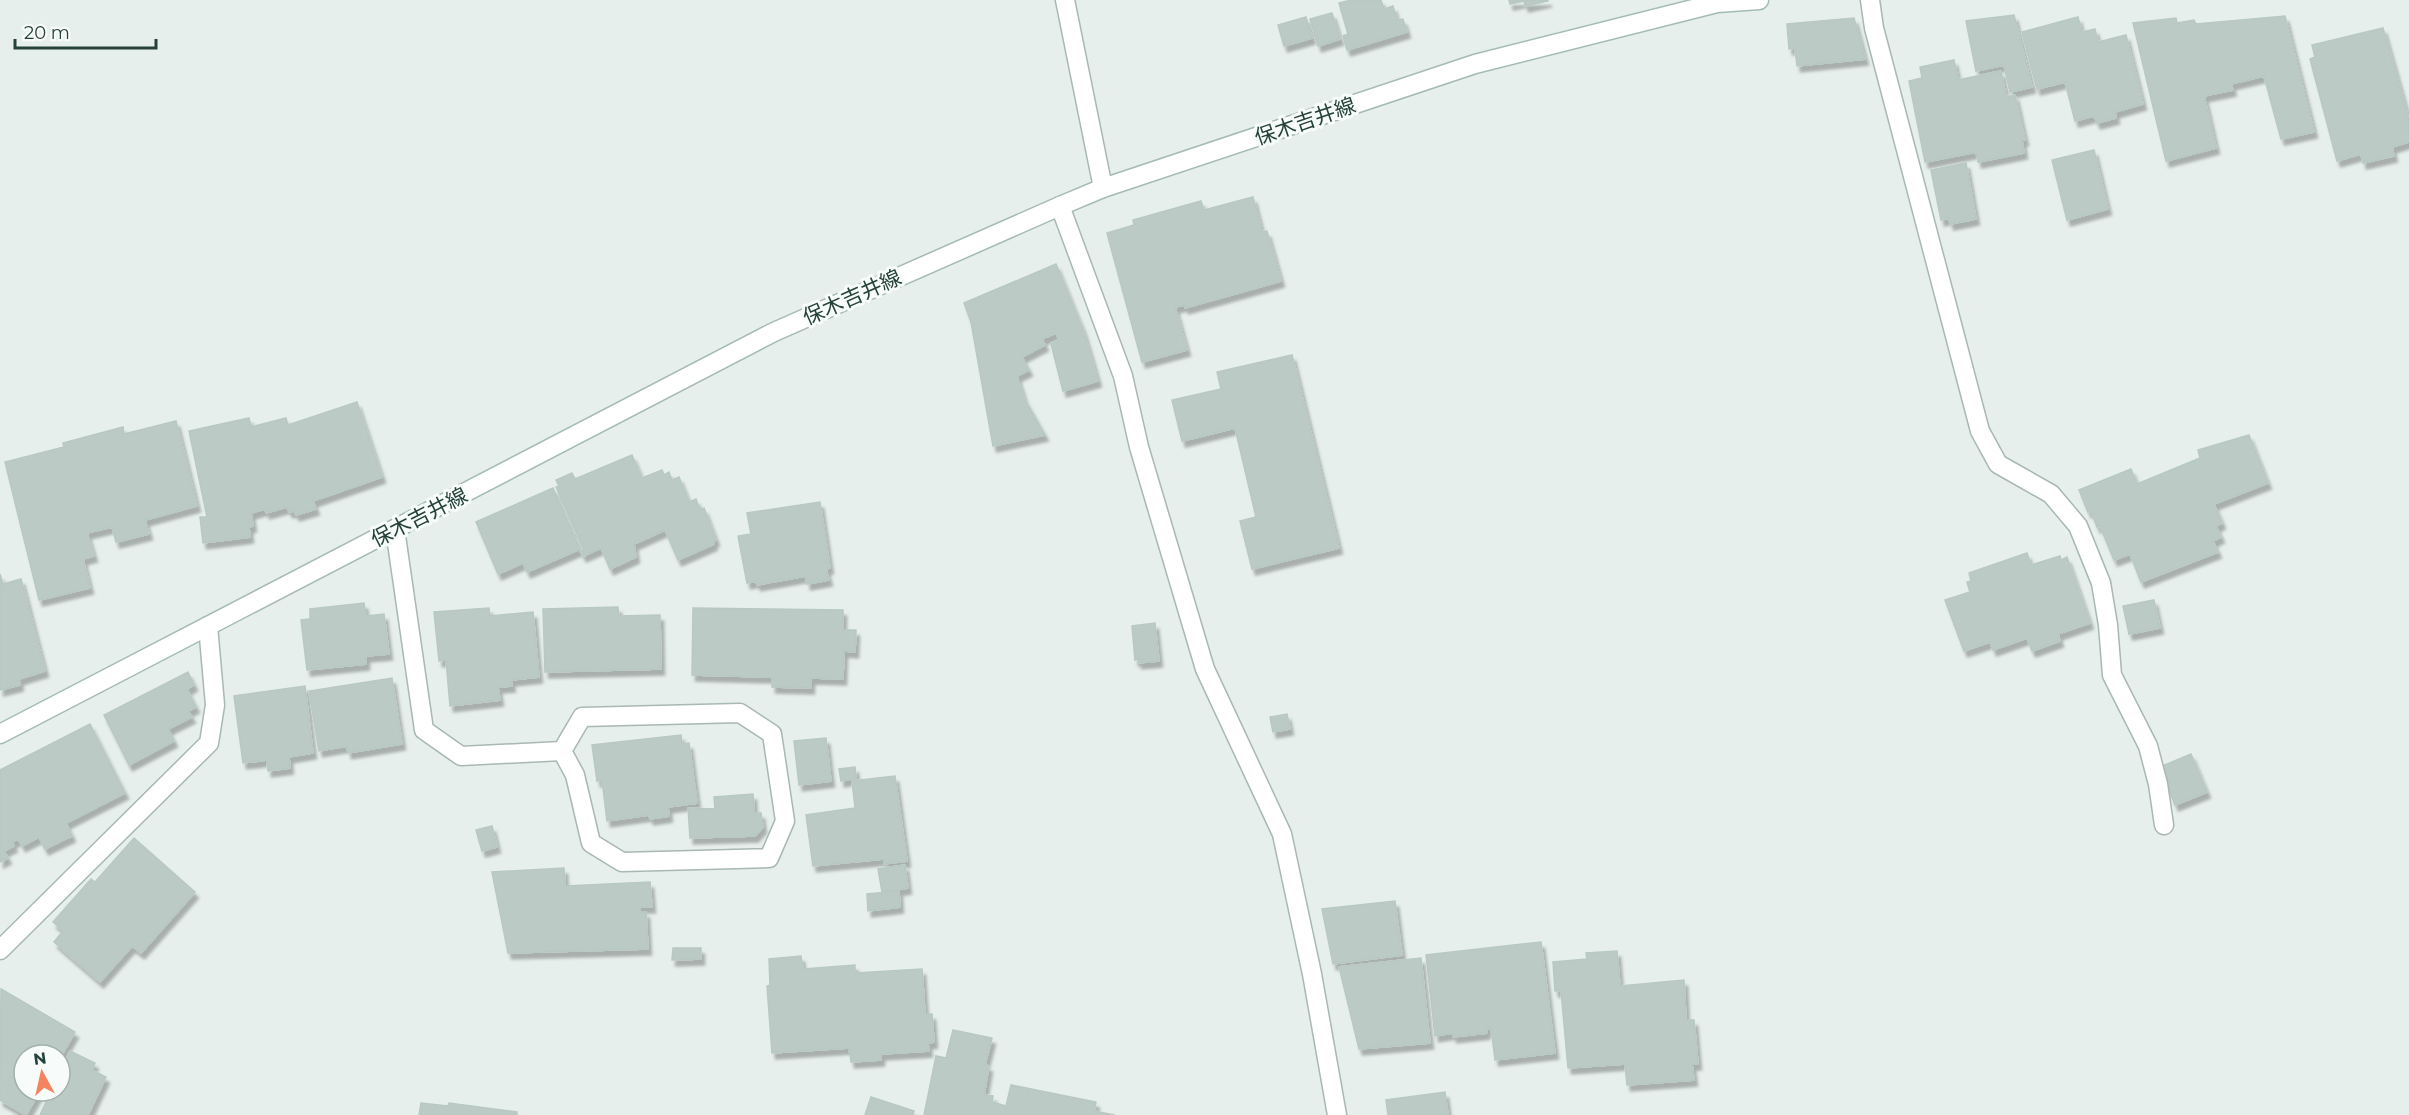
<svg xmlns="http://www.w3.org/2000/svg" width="2409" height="1115" font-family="Montserrat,'Noto Sans JP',sans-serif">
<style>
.building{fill:#bbcac4;stroke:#b8c9c2;stroke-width:1.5;filter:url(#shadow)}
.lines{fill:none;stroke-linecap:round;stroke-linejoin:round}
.street-casing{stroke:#a8b8b2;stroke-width:21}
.secondary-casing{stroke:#a4bbb3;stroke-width:21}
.street{stroke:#fff;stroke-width:18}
.secondary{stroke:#fff;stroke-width:18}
.labels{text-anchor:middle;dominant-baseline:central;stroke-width:6;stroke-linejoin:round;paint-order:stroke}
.street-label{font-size:21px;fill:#24423a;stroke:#f7fbf9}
</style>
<defs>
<filter id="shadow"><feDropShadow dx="3.5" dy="6" stdDeviation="1.5" flood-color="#0004"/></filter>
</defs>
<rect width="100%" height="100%" fill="#e6efeb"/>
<g class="building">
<path d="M 1351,0 L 1381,0 L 1384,9 L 1393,6 L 1397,20 L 1403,19 L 1407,32 L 1347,50 L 1343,36 L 1348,34 L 1339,3 Z"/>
<path d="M 1509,0 L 1548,0 L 1548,1 L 1525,6 L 1524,1 L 1510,4 Z"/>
<path d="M 1332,13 L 1340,39 L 1318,46 L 1310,19 Z"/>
<path d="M 2014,15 L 2032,87 L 2010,92 L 2004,65 L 1976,71 L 1966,21 Z"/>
<path d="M 2285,16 L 2314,132 L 2281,139 L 2264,76 L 2231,84 L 2233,90 L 2204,96 L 2216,148 L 2166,161 L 2133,23 L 2176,18 L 2177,23 L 2194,20 L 2196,24 Z"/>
<path d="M 1306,17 L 1312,38 L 1284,46 L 1278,25 Z"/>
<path d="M 2078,17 L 2082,32 L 2095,29 L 2098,42 L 2126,35 L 2143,104 L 2115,112 L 2116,118 L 2097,123 L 2094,116 L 2075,121 L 2065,82 L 2037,89 L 2022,32 Z"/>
<path d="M 1854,18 L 1865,59 L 1797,66 L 1795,48 L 1789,49 L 1787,24 Z"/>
<path d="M 2383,28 L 2409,120 L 2409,142 L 2392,147 L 2394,156 L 2363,163 L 2361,154 L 2337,161 L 2310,59 L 2315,57 L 2312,45 Z"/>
<path d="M 1954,60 L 1958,80 L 2001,71 L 2006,97 L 2015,95 L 2025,140 L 2022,140 L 2024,153 L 1978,162 L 1976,152 L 1925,162 L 1909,81 L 1922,78 L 1920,67 Z"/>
<path d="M 2094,150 L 2108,209 L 2067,220 L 2052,160 Z"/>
<path d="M 1966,163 L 1976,219 L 1950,224 L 1949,218 L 1941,220 L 1931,170 Z"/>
<path d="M 1253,197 L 1262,232 L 1267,231 L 1281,281 L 1185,308 L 1185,305 L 1175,307 L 1187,350 L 1142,362 L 1107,233 L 1134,225 L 1133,220 L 1201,201 L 1204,210 Z"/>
<path d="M 1056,264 L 1083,330 L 1098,381 L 1063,391 L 1051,344 L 1059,340 L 1056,333 L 1042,339 L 1045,345 L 1022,357 L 1029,370 L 1017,376 L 1024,398 L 1045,435 L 993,446 L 971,322 L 964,303 Z"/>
<path d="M 1292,355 L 1339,548 L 1252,569 L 1240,521 L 1256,517 L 1235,428 L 1182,441 L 1172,400 L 1221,389 L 1217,372 Z"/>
<path d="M 357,402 L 382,477 L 313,501 L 316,509 L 296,515 L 294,511 L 289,512 L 287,507 L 266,513 L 265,509 L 251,513 L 253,526 L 249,527 L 250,537 L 203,543 L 200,517 L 207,517 L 189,431 L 249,418 L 251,427 L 286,418 L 288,425 Z"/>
<path d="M 176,421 L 197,506 L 145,520 L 149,534 L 116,542 L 112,527 L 87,533 L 94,556 L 83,559 L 90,588 L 39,600 L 5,462 L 64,447 L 63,443 L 123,427 L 124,434 Z"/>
<path d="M 2249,435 L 2268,483 L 2214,504 L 2222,523 L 2216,526 L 2221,537 L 2213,541 L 2218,552 L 2141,582 L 2130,554 L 2114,560 L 2100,526 L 2097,527 L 2091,511 L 2088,512 L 2079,490 L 2131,469 L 2137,484 L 2200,458 L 2198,450 Z"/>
<path d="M 632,455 L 642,478 L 662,470 L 664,475 L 669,472 L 672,480 L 679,477 L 689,502 L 696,499 L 700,510 L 704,508 L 716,540 L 713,541 L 714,544 L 678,560 L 665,530 L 634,544 L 636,557 L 610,569 L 601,548 L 583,556 L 580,551 L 584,550 L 556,487 L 559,486 L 556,480 L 572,473 L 575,479 Z"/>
<path d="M 553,488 L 580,549 L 527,572 L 523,563 L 498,574 L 476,522 Z"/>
<path d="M 820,502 L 830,568 L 826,569 L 829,580 L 807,584 L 806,576 L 757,585 L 756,581 L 747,583 L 738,536 L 751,534 L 747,513 Z"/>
<path d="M 2027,553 L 2031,565 L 2060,556 L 2061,560 L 2067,557 L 2090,623 L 2058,634 L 2060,641 L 2032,651 L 2027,638 L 1993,650 L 1990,642 L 1964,651 L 1945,600 L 1970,592 L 1967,582 L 1971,581 L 1969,573 Z"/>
<path d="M 0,574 L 3,584 L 21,579 L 45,671 L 19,679 L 20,685 L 0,690 Z"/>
<path d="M 2154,600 L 2160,628 L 2129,634 L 2123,606 Z"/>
<path d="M 364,603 L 366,616 L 384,614 L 389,654 L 366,656 L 366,664 L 307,670 L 301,620 L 310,619 L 310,609 Z"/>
<path d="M 618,607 L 619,616 L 660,615 L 661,669 L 545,672 L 543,609 Z"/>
<path d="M 489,608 L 490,616 L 533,612 L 539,677 L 511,680 L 512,686 L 498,687 L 500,700 L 450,706 L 446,660 L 439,661 L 434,612 Z"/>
<path d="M 693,608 L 843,610 L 843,630 L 856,630 L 855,652 L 844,651 L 843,679 L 811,678 L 811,688 L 772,687 L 772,677 L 692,675 Z"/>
<path d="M 1155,623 L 1159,661 L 1138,663 L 1139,659 L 1135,660 L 1132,626 Z"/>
<path d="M 188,672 L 194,685 L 187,689 L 196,707 L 188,711 L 192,717 L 168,729 L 174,741 L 129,765 L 104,715 Z"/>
<path d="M 392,678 L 402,744 L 348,753 L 347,746 L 319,751 L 309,691 Z"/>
<path d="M 305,686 L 313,753 L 289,757 L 290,768 L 268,771 L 267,760 L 243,763 L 234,696 Z"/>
<path d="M 1287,714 L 1290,729 L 1273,732 L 1270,717 Z"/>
<path d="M 90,724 L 125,793 L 66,823 L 72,836 L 45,849 L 39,837 L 22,846 L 18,839 L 12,842 L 14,846 L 4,851 L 8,858 L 0,862 L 0,770 Z"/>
<path d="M 681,735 L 682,744 L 689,743 L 697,803 L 668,807 L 669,816 L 650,819 L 649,815 L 607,821 L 602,780 L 597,781 L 592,745 Z"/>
<path d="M 826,738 L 831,781 L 799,785 L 794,741 Z"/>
<path d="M 2191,754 L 2207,792 L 2175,805 L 2160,767 Z"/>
<path d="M 855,767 L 856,778 L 841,781 L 839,769 Z"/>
<path d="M 895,776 L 907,861 L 884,864 L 884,859 L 813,866 L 806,815 L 855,808 L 852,781 Z"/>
<path d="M 753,794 L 754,813 L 761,813 L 763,827 L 755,836 L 690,838 L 688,808 L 715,809 L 714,797 Z"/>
<path d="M 492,826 L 497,847 L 482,851 L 476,830 Z"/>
<path d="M 134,838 L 195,892 L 141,953 L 132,946 L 100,982 L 54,942 L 63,931 L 53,922 L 91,879 L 95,882 Z"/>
<path d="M 905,865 L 908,888 L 882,892 L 878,869 Z"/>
<path d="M 564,868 L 565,886 L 650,882 L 652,907 L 640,907 L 640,912 L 646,912 L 648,949 L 508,953 L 492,872 Z"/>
<path d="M 899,891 L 900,907 L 868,911 L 867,894 Z"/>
<path d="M 1395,901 L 1402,955 L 1333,964 L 1322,909 Z"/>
<path d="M 1541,942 L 1555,1053 L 1495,1060 L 1491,1028 L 1486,1029 L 1487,1033 L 1453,1037 L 1453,1033 L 1435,1036 L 1426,955 Z"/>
<path d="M 673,948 L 701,948 L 701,959 L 672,960 Z"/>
<path d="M 1617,951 L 1620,986 L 1684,980 L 1686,1020 L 1694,1020 L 1698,1064 L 1692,1064 L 1694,1080 L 1627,1085 L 1625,1064 L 1568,1068 L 1561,991 L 1555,991 L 1553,962 L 1587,959 L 1586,953 Z"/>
<path d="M 801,956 L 803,969 L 855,965 L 855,973 L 922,969 L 925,1014 L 932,1014 L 934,1042 L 928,1043 L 929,1051 L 881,1054 L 881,1060 L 851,1062 L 849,1048 L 772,1053 L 767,986 L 770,985 L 769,959 Z"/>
<path d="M 1421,958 L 1430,1043 L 1359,1049 L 1339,967 Z"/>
<path d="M 1,989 L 75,1032 L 60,1058 L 60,1055 L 24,1055 L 24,1091 L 40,1091 L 26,1115 L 0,1100 Z"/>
<path d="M 953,1030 L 992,1038 L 985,1065 L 989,1066 L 984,1095 L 993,1096 L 992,1102 L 1006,1106 L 1011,1085 L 1096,1102 L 1094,1111 L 1115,1115 L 924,1115 L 936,1056 L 946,1058 Z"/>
<path d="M 70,1051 L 95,1063 L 92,1070 L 106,1077 L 88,1115 L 40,1115 L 51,1091 L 60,1091 L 60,1073 Z"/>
<path d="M 1445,1092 L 1448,1115 L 1388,1115 L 1386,1100 Z"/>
<path d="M 871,1097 L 914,1111 L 913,1115 L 865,1115 Z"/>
<path d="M 421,1103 L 448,1106 L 449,1103 L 517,1112 L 517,1115 L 419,1115 Z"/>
</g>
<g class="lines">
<defs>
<g id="street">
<path d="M 1065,0 L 1103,188"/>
<path d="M 1870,0 L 1874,28 L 1980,431 L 1998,464 L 2051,494 L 2078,526 L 2101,583 L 2108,625 L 2112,675 L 2148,746 L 2158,784 L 2164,825"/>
<path d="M 1060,206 L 1123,376 L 1139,447 L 1205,669 L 1282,834 L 1312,974 L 1337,1115"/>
<path d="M 395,529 L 424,730 L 461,756 L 562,751"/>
<path d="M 740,713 L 772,734 L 785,821 L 769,858 L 622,862 L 591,843 L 575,775 L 562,751 L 582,717 Z"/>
<path d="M 0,950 L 209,743 L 215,705 L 208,626"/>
</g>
<path id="secondary" d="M 0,734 L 774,332 L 1060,206 L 1103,188 L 1475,64 L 1717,3 L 1759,0"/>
</defs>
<use href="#street" class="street-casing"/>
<use href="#secondary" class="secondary-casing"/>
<use href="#street" class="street"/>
<use href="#secondary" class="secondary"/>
</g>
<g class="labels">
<g class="street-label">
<text transform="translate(1305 121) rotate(-19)">保木吉井線</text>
<text transform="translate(852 297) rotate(-24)">保木吉井線</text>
<text transform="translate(419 517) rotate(-27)">保木吉井線</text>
</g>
</g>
<g transform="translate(42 1073) rotate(352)"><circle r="28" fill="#f7fbf9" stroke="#a3b1ad" stroke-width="1.5"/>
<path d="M0-4.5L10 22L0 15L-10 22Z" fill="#f4845f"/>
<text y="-9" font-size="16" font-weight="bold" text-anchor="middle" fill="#24423a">N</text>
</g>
<path d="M15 39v9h141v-9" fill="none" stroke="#24423a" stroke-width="3"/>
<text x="24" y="39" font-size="18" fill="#24423a" stroke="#f7fbf9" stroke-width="4.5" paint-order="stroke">20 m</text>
</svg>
